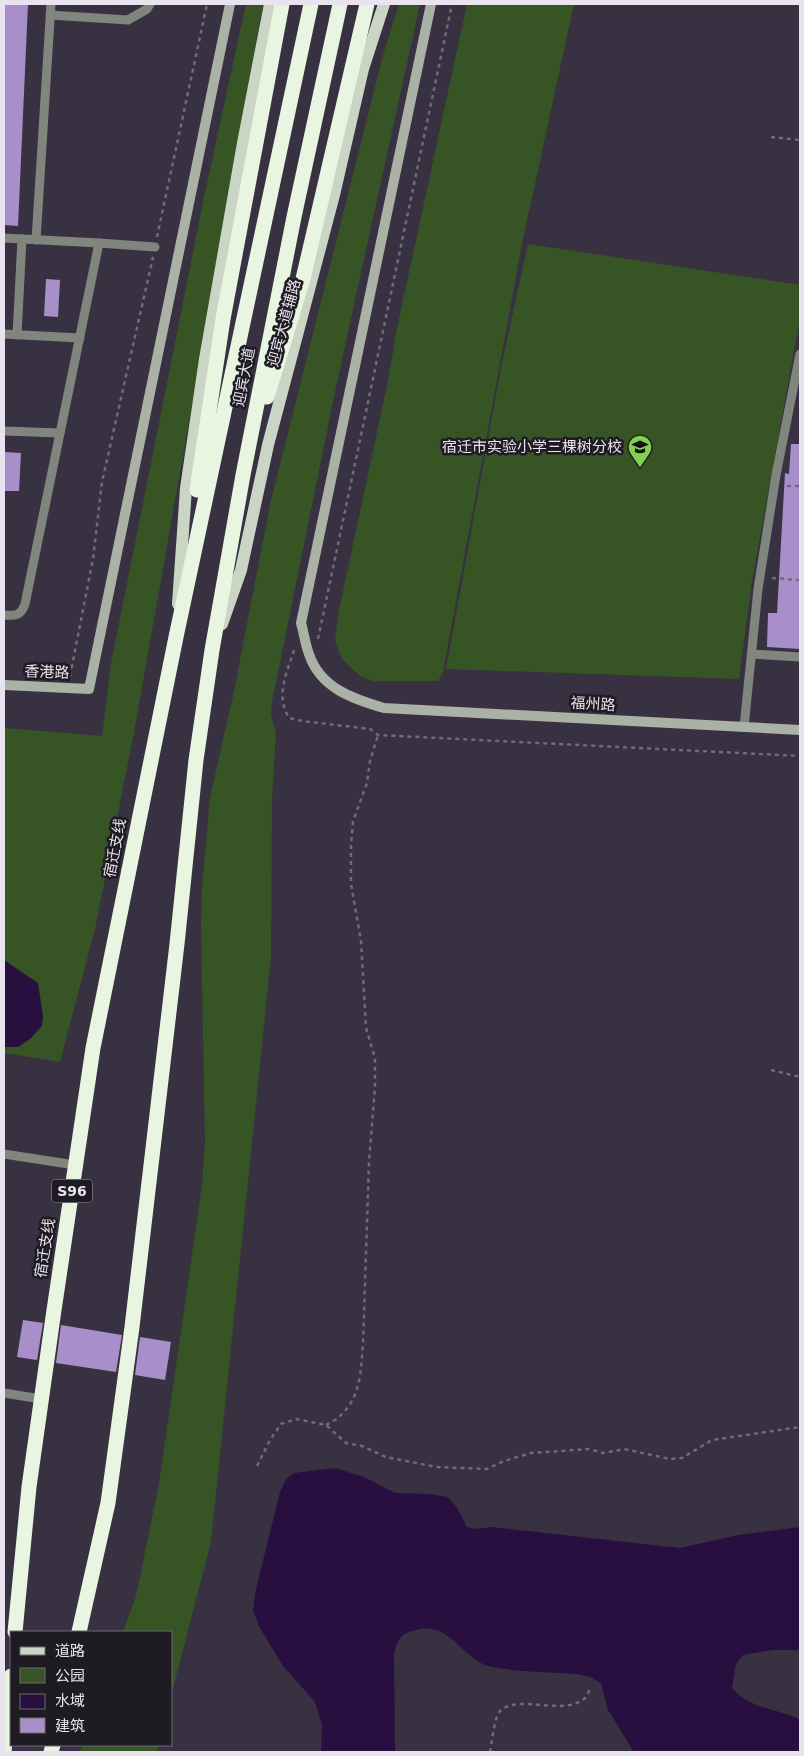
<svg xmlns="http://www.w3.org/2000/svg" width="804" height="1756" font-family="'DejaVu Sans','Noto Sans SC',sans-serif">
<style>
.green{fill:#375425}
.water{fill:#280f3f}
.building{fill:#a98fca}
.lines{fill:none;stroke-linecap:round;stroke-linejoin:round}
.path{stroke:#716a79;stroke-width:2.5;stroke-dasharray:4 4;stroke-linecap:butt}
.lane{stroke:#80857d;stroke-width:9}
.secondary{stroke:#aab2a6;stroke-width:10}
.primary{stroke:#cad5c5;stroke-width:12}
.highway{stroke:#e8f5e1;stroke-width:15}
.labels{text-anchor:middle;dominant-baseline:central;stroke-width:5;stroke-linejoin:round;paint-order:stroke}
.shield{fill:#1e1b22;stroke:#aba7b1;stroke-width:1}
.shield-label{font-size:14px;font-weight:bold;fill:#e8e3ee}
.street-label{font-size:15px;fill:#e8e3ee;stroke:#1e1b22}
.poi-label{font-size:15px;fill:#e8e3ee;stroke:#1e1b22;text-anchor:end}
</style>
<rect width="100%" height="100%" fill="#383142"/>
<g class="green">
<path d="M 246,4 L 263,4 L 133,738 L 95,929 L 60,1062 L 4,1053 L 4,728 L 102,736 L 111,664 L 204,197 Z"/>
<path d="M 399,4 L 420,4 L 336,387 L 272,702 L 271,715 L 276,733 L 272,801 L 271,957 L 211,1542 L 171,1696 L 171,1632 L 123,1632 L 136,1596 L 159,1484 L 202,1185 L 205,1142 L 201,925 L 202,887 L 210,797 L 233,696 L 271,500 L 383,55 Z"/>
<path d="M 467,4 L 574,4 L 523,239 L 443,672 L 438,681 L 372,681 L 360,676 L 342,659 L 335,641 L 339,610 L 388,381 L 397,328 Z"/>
<path d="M 528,244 L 800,285 L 800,318 L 752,581 L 739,679 L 446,669 L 501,368 Z"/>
<path d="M 83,1745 L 159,1745 L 157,1752 L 80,1752 Z"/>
</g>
<g class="water">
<path d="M 4,960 L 38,983 L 43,1016 L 42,1026 L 30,1039 L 18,1047 L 4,1047 Z"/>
<path d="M 335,1468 L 364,1477 L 395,1493 L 431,1494 L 447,1497 L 456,1506 L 467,1527 L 476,1529 L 492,1527 L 680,1548 L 738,1535 L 800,1527 L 800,1650 L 773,1650 L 743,1655 L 736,1664 L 732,1688 C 748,1708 777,1709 800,1719 L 800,1752 L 634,1752 L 608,1710 L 601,1683 L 590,1677 L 576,1674 C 550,1672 517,1672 492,1667 C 463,1662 451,1620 416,1630 C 400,1634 399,1638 394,1653 L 395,1752 L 321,1752 L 322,1724 L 315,1702 L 283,1666 L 260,1628 L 253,1611 L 255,1593 L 280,1492 L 286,1479 L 294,1473 Z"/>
</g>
<g class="building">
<path d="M 4,4 L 28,4 L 18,226 L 4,225 Z"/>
<path d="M 46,279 L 60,280 L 58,317 L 44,316 Z"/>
<path d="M 791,444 L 800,444 L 800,649 L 767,647 L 768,613 L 777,613 L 785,473 L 789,474 Z"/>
<path d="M 4,452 L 21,453 L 19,491 L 4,491 Z"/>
<path d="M 23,1320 L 43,1323 L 37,1360 L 17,1357 Z"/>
<path d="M 61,1325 L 122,1335 L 116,1372 L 56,1363 Z"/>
<path d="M 140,1337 L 171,1342 L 165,1380 L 135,1375 Z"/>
</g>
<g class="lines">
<g class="path">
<path d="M 771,137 L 800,140"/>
<path d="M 157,237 L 207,4"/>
<path d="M 787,486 L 800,486"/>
<path d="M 772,578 L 800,580"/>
<path d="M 318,639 L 452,4"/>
<path d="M 294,650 C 287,673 275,695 289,718 L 302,721 L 370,729 L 378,735 L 800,756"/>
<path d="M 70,676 L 93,559 L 102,482 L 153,257"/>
<path d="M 771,1070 L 800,1077"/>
<path d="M 326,1425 C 331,1422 338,1419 342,1414 C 361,1396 361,1368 363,1344 L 369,1162 L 375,1087 L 375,1058 L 366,1028 L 361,941 L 351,884 L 351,846 L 353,821 L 367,783 L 370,761 L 378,735"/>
<path d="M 257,1466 L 270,1440 L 281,1424 L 296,1419 L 326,1425 L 346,1443 L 362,1446 L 386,1457 L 436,1467 L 487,1469 L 504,1461 L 531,1453 L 589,1449 L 603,1453 L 624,1449 L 670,1459 L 682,1458 L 712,1440 L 800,1427"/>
<path d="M 490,1752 C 492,1742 494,1718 500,1711 C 518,1693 566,1718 586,1697 C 588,1695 589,1690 591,1687"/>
</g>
<g class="lane">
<path d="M 50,15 L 128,20 L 147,9 L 150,4"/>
<path d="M 4,238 L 99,243 L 155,247"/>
<path d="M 36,240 L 51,4"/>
<path d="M 4,334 L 80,338"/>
<path d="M 17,335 L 22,239"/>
<path d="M 4,431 L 60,433"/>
<path d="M 4,615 C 15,616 21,616 25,604 L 99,243"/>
<path d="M 752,654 L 800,657"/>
<path d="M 744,727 L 758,589 L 776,475 L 800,354"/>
<path d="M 4,1154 L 75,1165"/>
<path d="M 4,1393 L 41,1399"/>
</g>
<g class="secondary">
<path d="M 431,4 L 301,623 C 304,633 305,644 309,654 C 320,688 353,699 384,708 L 800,730"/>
<path d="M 4,685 L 89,689 L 230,4"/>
</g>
<g class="primary">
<path d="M 178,604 L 186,488 L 205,359 L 243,143 L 270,4"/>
<path d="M 222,624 L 241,570 L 268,445 L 334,195 L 363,69 L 384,4"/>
</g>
<g class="highway">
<path d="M 267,397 L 303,279 L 367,4"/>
<path d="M 197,490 L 223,319 L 282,4"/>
<path d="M 15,1632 L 29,1487 L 53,1317 L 93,1048 L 176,637 L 311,4"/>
<path d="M 79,1632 L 108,1503 L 132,1327 L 177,944 L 196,760 L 212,650 L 243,475 L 294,217 L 340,4"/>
<path d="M 4,1752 L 11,1676"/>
<path d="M 51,1752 L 53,1745"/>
</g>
</g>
<defs>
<symbol id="school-pin" viewBox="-11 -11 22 30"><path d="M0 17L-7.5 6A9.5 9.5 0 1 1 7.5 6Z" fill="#82d04f" stroke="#1e1b22"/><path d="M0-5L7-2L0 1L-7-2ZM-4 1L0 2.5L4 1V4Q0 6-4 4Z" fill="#111"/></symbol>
</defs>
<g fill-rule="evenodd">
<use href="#school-pin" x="626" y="433" width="28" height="38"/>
</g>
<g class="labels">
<rect class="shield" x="52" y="1179.5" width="40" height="23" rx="4"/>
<g class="shield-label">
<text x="72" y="1191">S96</text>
</g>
<g class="street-label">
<text transform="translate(284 323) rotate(-75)">迎宾大道辅路</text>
<text transform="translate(244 377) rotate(-79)">迎宾大道</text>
<text transform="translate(47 672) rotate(2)">香港路</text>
<text transform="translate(593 704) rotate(3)">福州路</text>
<text transform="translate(115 848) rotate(-79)">宿迁支线</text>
<text transform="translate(45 1248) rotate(-81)">宿迁支线</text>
</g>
<g class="poi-label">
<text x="622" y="447">宿迁市实验小学三棵树分校</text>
</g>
</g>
<rect width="804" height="1756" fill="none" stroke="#e8e3ee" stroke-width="10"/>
<rect x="10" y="1631" width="162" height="115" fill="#1e1b22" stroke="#6f6b74"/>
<rect x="20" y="1647" width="25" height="8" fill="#cad5c5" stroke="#6f6b74"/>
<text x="55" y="1656" font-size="15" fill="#e8e3ee">道路</text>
<rect x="20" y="1668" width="25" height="15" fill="#375425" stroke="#6f6b74"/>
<text x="55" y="1681" font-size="15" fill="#e8e3ee">公园</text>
<rect x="20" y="1694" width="25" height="15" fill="#280f3f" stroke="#6f6b74"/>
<text x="55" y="1706" font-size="15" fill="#e8e3ee">水域</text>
<rect x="20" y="1718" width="25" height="15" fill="#a98fca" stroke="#6f6b74"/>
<text x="55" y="1731" font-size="15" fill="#e8e3ee">建筑</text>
</svg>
